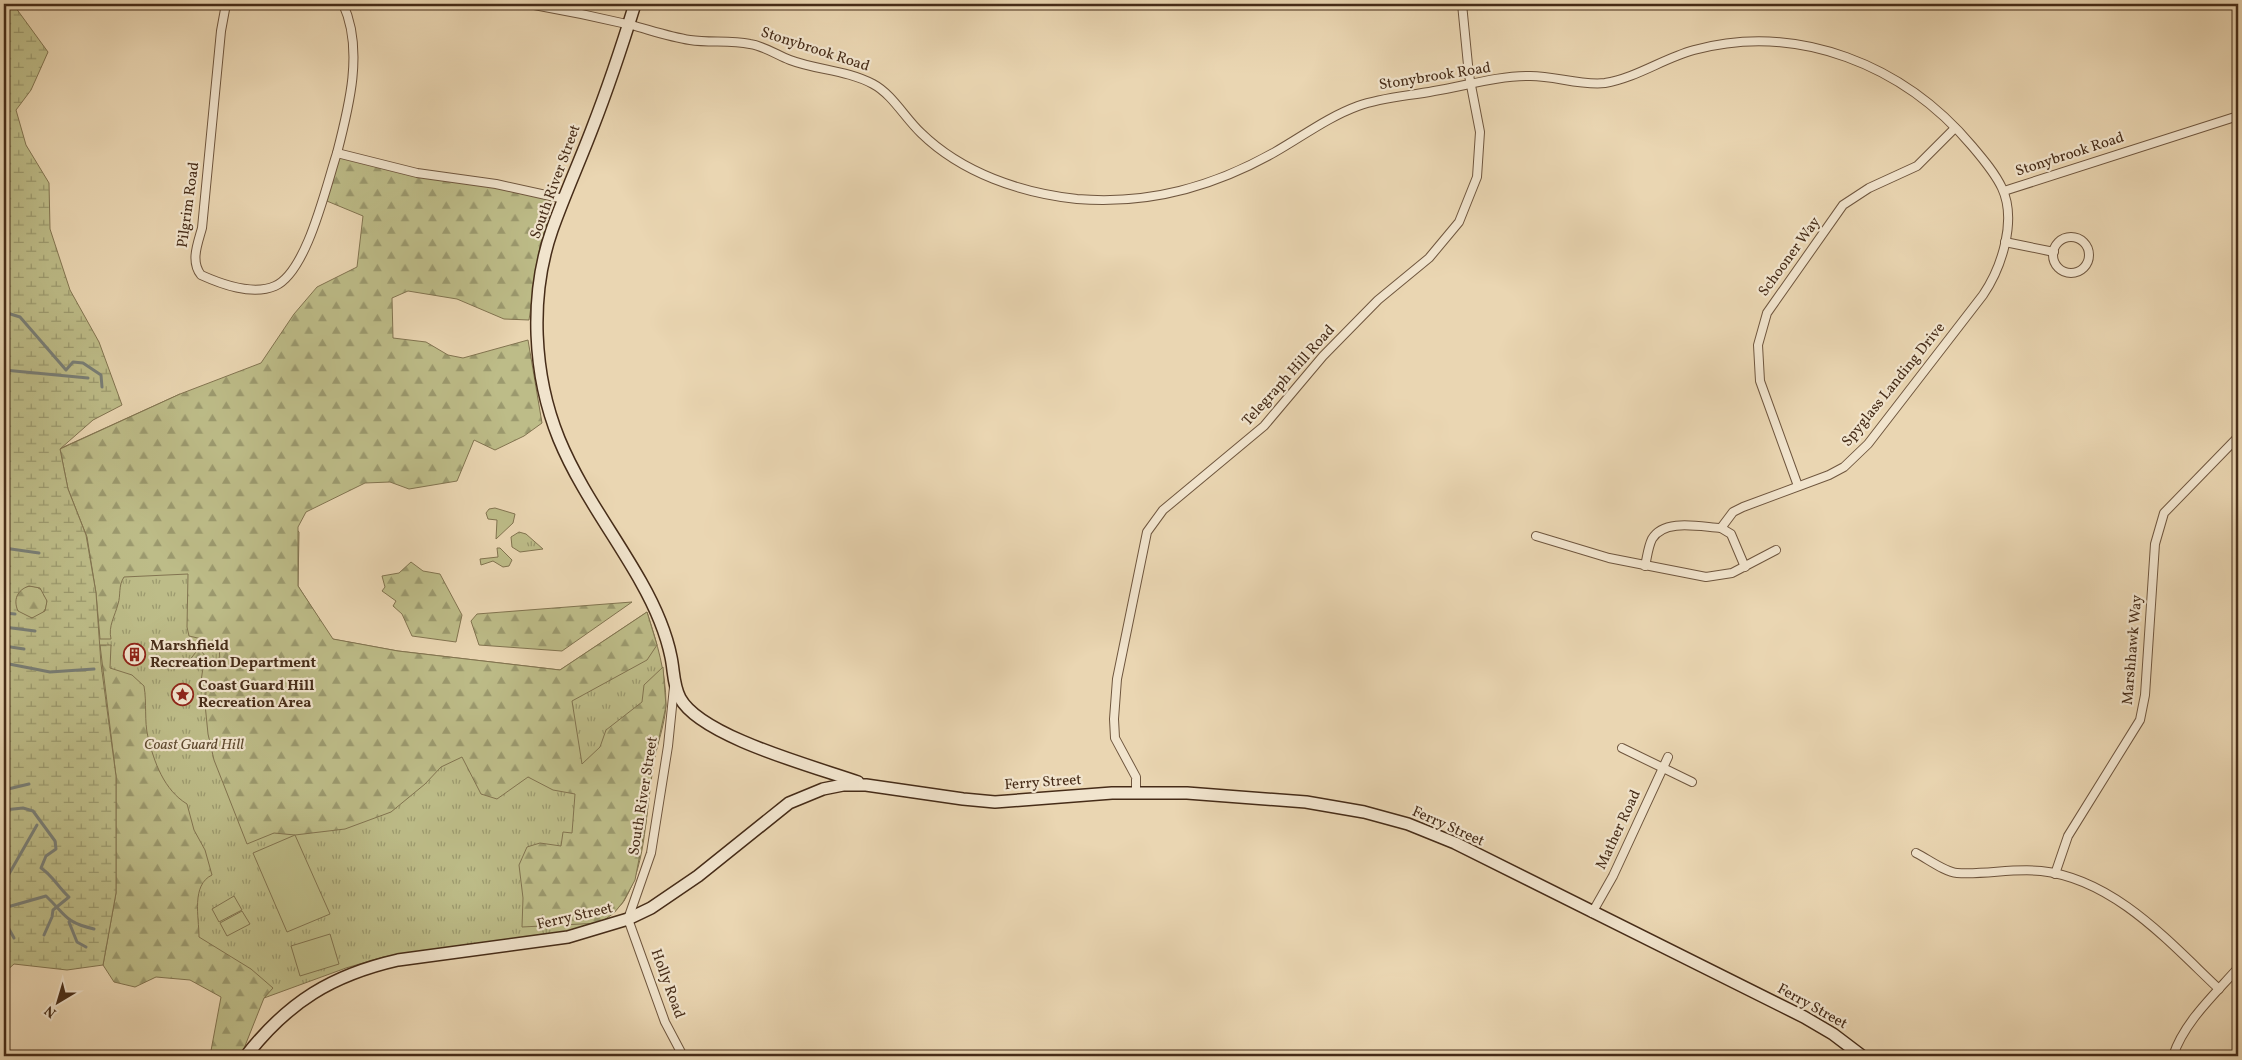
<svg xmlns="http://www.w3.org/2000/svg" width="2242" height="1060" font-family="Vollkorn,serif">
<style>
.grass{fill:url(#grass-tufts);stroke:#827450}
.forest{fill:url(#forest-firs);stroke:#827450}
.wetland{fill:url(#wetland-marsh);stroke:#827450;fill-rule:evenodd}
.garden{fill:#bdbc88;stroke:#827450}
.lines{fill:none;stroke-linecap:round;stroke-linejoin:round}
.stream{stroke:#797f77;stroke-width:3}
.street-casing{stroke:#6f563e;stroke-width:10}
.secondary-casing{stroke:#462c18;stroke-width:14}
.street{stroke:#f1e4cd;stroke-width:8}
.secondary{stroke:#f1e4cd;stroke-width:11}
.labels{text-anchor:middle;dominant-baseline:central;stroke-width:4.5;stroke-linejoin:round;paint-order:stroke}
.street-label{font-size:15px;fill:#462c18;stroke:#f1e4cd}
.poi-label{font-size:15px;font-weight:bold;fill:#462c18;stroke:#f1e4cd;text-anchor:start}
.park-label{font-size:15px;font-style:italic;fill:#5e492e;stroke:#f1e4cd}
</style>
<defs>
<pattern id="grass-tufts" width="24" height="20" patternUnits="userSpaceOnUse" patternTransform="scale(1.25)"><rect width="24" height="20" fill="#bdbc88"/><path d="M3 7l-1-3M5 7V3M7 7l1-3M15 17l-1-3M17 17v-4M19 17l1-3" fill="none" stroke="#9b996e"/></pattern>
<pattern id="forest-firs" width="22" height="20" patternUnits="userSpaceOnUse" patternTransform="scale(1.25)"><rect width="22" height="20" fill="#bdbc88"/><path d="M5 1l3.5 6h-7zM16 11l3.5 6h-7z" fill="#9b996e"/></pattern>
<pattern id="wetland-marsh" width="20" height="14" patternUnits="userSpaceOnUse" patternTransform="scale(1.25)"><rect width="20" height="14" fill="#bdbc88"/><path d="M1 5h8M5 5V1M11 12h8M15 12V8" fill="none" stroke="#9b996e"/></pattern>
</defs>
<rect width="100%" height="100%" fill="#ead6b2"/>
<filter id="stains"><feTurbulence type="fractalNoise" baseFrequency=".004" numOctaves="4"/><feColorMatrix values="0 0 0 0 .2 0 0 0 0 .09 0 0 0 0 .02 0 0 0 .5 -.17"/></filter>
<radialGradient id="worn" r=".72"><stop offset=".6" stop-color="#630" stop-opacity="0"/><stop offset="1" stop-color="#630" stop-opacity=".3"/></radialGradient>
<g class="grass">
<path d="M 180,394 L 299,532 L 298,586 L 332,639 L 398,651 L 560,670 L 647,612 C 657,643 666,672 666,705 C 665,724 657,745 653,764 C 645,809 648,861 624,901 C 615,914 601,921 588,929 L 383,957 L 346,968 L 264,998 L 39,860 L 4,474 Z"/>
<path d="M 519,532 L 526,534 L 543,549 L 520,552 L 512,547 L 511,537 Z"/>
</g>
<g class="forest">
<path d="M 337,153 L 546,195 L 553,204 L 540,246 L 529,320 L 504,319 L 457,299 L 408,291 L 392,298 L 393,338 L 426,342 L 448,355 L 463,358 L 528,340 L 542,423 L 524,436 L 495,450 L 474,440 L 457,481 L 409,489 L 390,482 L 365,483 L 306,512 L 298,527 L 298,586 L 333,639 L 398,651 L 560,670 L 647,612 L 657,645 L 647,660 L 572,701 L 582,764 L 600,747 L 606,730 L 642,702 L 644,685 L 663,667 L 666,706 L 653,766 L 646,823 L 635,880 L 623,902 L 614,913 L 600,923 L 522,927 L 523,898 L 519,865 L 527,847 L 540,843 L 561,846 L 563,832 L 572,833 L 575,794 L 553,790 L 528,777 L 497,799 L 481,794 L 462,757 L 441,767 L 425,784 L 391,812 L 345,829 L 295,835 L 274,833 L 247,844 L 214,760 L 208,734 L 205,704 L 206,692 L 201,681 L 203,668 L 197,668 L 189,661 L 199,648 L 208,660 L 220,660 L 219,647 L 209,649 L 202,639 L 189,636 L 187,627 L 188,574 L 124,577 C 118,586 121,595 118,604 C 115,616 108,626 111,639 L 100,639 L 96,593 L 87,537 L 68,489 L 60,449 L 180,394 L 261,363 L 294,314 L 317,287 L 357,267 L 363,216 L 322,199 Z"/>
<path d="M 411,562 L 423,571 L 440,574 L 462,615 L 456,642 L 412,636 L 402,614 L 393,606 L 396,601 L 382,591 L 385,587 L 382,576 L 399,573 Z"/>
<circle cx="31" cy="602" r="16"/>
<path d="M 632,602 L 562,651 L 479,645 L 471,621 L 477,614 Z"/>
<path d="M 100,645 L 111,645 L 110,668 L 132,675 L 144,686 C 147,703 144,721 148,737 C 154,762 164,790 187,804 L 194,830 L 205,850 L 212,875 C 191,885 199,917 199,937 L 251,969 L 273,988 L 264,998 L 241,1056 L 210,1056 L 221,997 L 190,980 L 156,977 L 135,987 L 114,982 L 103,965 L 116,893 L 116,776 Z"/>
</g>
<path class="wetland" d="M 4,4 L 13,4 L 48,52 L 31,90 L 16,110 L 26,145 L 49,183 L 50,229 L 70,290 L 99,342 L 122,405 L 93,420 L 60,449 L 68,489 L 86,535 L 96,593 L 101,664 L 116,776 L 116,893 L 103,965 L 67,970 L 14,964 L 4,973 ZM 29,586 L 40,588 L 47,601 L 45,611 L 32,618 L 18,611 C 13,600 17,590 29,586 Z"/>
<g class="garden">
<path d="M 495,508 L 515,514 L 513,523 L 496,539 L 497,520 L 488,519 L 486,513 L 489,509 Z"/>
<path d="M 497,548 L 500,548 L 512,560 L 509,566 L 503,567 L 493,561 L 481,565 L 480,559 L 498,557 Z"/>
<path d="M 295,835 L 330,914 L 287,932 L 253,853 Z"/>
<path d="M 234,896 L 242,910 L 219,922 L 212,909 Z"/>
<path d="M 242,911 L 250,924 L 227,936 L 220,923 Z"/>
<path d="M 330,934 L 339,964 L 300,976 L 291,946 Z"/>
</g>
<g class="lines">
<g class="stream">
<path d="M 4,312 L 20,317 L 66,370 L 73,362 L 83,363 L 101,375 L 102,387"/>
<path d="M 4,370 L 88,378"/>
<path d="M 4,505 L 5,505"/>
<path d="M 4,548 L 39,553"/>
<path d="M 4,613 L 15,614"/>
<path d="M 4,627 L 35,631"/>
<path d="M 4,646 L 24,649"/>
<path d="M 4,663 L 50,672 L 94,669"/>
<path d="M 4,790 L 29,784"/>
<path d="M 4,810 L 23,808 L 33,811 L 55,841 L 56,849 L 46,856 L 41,868 C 53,876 58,887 69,897 L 53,910 L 52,917 L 44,935"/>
<path d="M 4,819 L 6,834 L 4,839"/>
<path d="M 4,872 L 9,874 L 37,825"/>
<path d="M 4,908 L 46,896 C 66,915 64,922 94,929"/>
<path d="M 4,920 L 14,938"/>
<path d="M 69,922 L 77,942 L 86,947"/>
</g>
<defs>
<g id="street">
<path d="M 226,4 L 221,31 L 202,228 C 198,243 190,261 201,275 C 221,284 252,296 275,286 C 307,272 326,186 337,153"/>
<path d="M 343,4 C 364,49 349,107 337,153 L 417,173 L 496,184 L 564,199"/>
<path d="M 529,4 C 563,10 597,17 631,25 C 650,30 670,37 690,40 C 709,43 730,40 750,44 C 764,46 777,55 790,60 C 816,70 847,70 873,84 C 892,94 905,118 921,133 C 962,173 1021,193 1077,199 C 1149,205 1213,187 1275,152 C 1303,136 1328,117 1358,106 C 1383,97 1409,96 1434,91 C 1465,86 1497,76 1528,76 C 1553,75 1580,86 1605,83 C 1636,78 1664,58 1694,50 C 1798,22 1904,65 1972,146 C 1983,159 1995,173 2002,188 C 2017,220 2002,267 1983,295 L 1868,444 L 1844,467 L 1829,475 L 1743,507 L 1733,512 L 1721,528 C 1701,527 1664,518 1652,539 C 1648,547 1647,558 1645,566"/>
<path d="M 2004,191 L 2238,116"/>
<circle cx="2071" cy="255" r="18"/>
<path d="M 2005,242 L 2054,252"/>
<path d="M 1798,486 L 1760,381 L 1758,345 L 1767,313 L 1843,205 L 1869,188 L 1917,166 L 1955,128"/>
<path d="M 1721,528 L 1731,534 L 1745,567"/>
<path d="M 1536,536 L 1609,558 L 1706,577 L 1732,573 L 1776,550"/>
<path d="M 674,687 L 668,746 L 651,853 L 628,919 L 665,1022 L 683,1056"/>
<path d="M 1622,748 L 1692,782"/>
<path d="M 1136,793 L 1136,777 L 1115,738 L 1114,719 L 1117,679 L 1147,532 L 1163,510 L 1264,426 L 1323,356 L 1378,300 L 1429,258 L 1459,222 L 1477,177 L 1480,132 L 1469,75 L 1462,4"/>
<path d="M 1916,853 C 1928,859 1945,872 1957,873 C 1985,875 2013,868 2041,871 C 2114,879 2169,942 2219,989"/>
<path d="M 2055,874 L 2068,836 L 2140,720 L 2145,695 L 2155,544 L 2164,513 L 2238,437"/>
<path d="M 1592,913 L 1613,876 L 1668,757"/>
<path d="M 2173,1056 C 2184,1022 2215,994 2238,968"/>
</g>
<g id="secondary">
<path d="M 635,4 C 622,46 608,88 592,129 C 579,163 564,196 552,230 C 529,296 533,375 559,439 C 580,490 614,534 641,582 C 654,605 666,632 671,657 C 674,671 673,685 680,698 C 701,737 816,767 858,782"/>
<path d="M 246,1056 C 288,1002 332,975 398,960 L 568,937 L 628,919 L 651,908 L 698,876 L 789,803 L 823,789 L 843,785 L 866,785 L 963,799 L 995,802 L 1112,793 L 1187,793 L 1306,802 L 1364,812 L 1408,824 L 1455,843 L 1804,1017 L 1833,1034 L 1862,1056"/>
</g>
</defs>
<use href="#street" class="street-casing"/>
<use href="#secondary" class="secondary-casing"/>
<use href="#street" class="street"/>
<use href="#secondary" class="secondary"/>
</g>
<defs>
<symbol id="building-ring" viewBox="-11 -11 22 22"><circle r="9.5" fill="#f1e4cd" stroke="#8f2418" stroke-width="1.5"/><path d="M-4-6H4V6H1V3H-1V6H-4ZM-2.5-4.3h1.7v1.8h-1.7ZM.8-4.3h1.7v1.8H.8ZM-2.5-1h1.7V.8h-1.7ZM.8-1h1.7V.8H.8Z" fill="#8f2418"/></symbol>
<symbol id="sight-ring" viewBox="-11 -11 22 22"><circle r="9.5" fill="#f1e4cd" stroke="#8f2418" stroke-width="1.5"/><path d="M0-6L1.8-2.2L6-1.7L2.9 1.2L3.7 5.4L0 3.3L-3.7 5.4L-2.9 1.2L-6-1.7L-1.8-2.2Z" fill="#8f2418"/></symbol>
</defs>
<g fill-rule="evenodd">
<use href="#building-ring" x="122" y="642" width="25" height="25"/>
<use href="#sight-ring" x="170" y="682" width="25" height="25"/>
</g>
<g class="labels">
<g class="street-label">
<text transform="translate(815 50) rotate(18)">Stonybrook Road</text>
<text transform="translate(1435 77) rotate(-9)">Stonybrook Road</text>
<text transform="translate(2070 155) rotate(-18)">Stonybrook Road</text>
<text transform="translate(556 182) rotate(-70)">South River Street</text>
<text transform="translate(189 205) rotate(-82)">Pilgrim Road</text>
<text transform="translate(1790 257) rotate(-54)">Schooner Way</text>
<text transform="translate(1289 376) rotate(-48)">Telegraph Hill Road</text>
<text transform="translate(1894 385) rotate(-51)">Spyglass Landing Drive</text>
<text transform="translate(2133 650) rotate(-85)">Marshhawk Way</text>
<text transform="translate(1043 783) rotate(-4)">Ferry Street</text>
<text transform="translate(644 796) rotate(-81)">South River Street</text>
<text transform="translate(1448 827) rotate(24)">Ferry Street</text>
<text transform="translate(1619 830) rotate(-65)">Mather Road</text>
<text transform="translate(575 917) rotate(-13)">Ferry Street</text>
<text transform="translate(667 984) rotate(70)">Holly Road</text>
<text transform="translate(1812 1007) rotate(29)">Ferry Street</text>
</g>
<g class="poi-label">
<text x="150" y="646">Marshfield<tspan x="150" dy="17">Recreation Department</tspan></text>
<text x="198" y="686">Coast Guard Hill<tspan x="198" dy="17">Recreation Area</tspan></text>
</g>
<g class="park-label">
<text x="194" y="745">Coast Guard Hill</text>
</g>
</g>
<rect width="2242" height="1060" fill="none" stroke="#ead6b2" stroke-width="20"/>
<rect x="5" y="5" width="2232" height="1050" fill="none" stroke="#462c18" stroke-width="2.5"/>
<rect x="10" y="10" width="2222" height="1040" fill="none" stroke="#462c18"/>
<g transform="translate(58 1002) rotate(218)" stroke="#f1e4cd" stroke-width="4" paint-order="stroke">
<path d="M0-4L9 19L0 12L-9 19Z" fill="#462c18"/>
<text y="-8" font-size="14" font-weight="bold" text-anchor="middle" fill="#462c18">N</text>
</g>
<rect width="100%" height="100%" filter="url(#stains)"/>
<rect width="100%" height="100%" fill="url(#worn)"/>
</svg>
